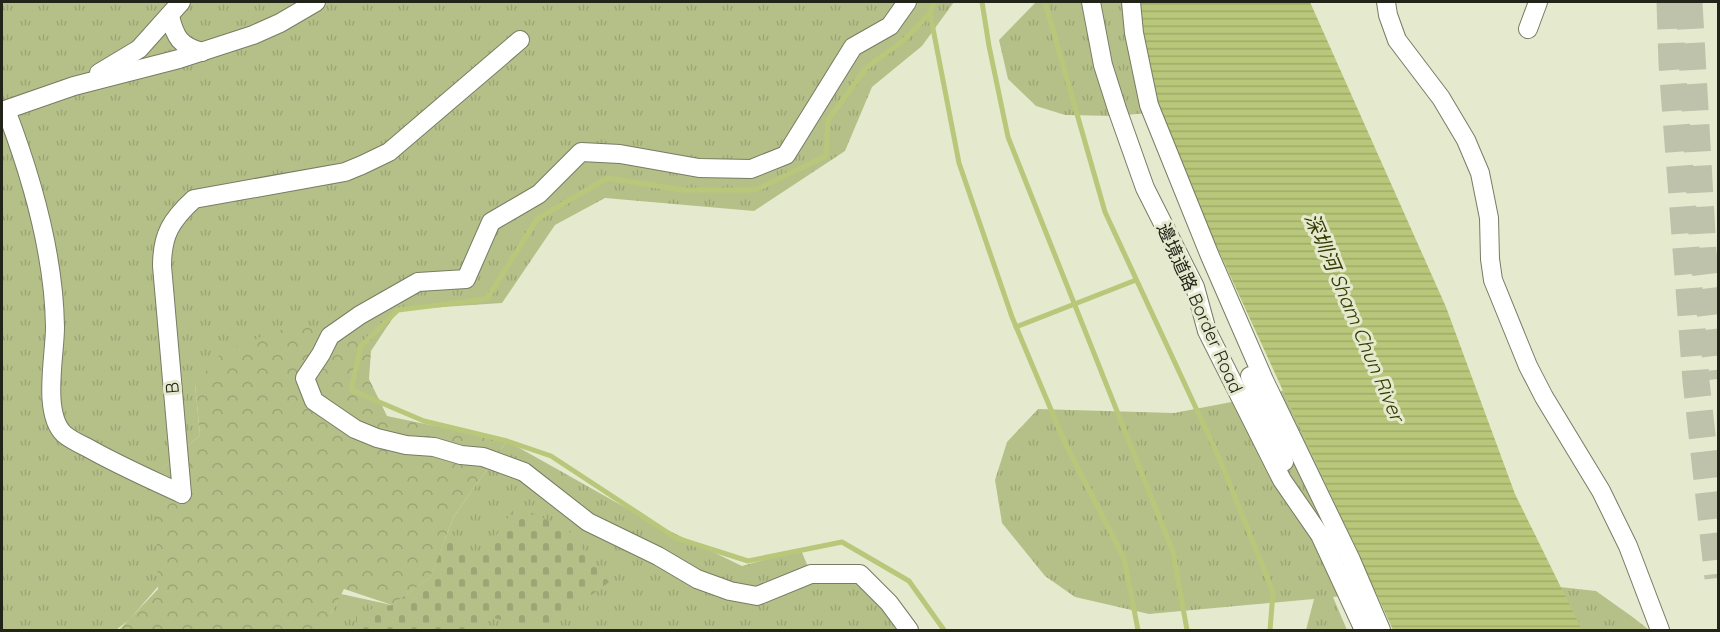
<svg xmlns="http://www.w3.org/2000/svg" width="1720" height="632" font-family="Quicksand,'Noto Sans SC',sans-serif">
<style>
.grass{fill:url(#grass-tufts)}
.forest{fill:url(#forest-crowns)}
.cemetery{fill:url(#cemetery-stones)}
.water{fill:url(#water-rules)}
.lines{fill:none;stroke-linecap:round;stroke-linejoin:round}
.stream{stroke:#b9c77a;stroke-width:5}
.highway-tunnel{stroke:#bec2ab;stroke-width:27;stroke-dasharray:27 14;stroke-linecap:butt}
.minor-casing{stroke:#777c63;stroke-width:20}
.minor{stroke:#fff;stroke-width:18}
.labels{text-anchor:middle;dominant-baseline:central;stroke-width:6;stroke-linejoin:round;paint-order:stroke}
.street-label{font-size:18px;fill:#22241a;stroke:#e5eacf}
.water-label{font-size:20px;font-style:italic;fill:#353b00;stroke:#e5eacf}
</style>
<defs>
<pattern id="grass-tufts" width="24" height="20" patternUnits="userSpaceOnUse" patternTransform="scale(1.5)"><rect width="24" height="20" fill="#b5c089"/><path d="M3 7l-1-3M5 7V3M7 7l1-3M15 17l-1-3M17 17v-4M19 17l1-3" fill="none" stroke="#9ba576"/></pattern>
<pattern id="forest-crowns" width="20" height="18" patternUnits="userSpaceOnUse" patternTransform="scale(1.5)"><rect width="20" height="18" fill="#b5c089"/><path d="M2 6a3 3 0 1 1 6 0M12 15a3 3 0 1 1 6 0" fill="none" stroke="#9ba576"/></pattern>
<pattern id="cemetery-stones" width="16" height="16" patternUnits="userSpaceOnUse" patternTransform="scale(1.5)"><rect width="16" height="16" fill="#b5c089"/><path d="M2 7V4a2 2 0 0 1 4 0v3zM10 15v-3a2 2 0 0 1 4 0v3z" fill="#9ba576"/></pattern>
<pattern id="water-rules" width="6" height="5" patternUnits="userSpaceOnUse" patternTransform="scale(1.5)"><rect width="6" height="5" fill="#b9c77a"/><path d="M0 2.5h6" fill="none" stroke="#9fab69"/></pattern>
</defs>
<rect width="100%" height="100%" fill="#e5eacf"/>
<g class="grass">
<path d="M 2,2 L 954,2 L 922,46 L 872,87 L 845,151 L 754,211 L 605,198 L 555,225 L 502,303 L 398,310 L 371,351 L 296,327 L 195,384 L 200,435 L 162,469 L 168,575 L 129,620 L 116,630 L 2,630 Z"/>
<path d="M 1036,2 L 1136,2 L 1158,112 L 1116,116 L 1065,115 L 1036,106 L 1008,79 L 999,40 Z"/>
<path d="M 1283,390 L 1376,593 L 1333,597 L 1347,630 L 1306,630 L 1314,599 L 1149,614 L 1075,597 L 1045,576 L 1002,523 L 995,480 L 1007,442 L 1038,409 L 1174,413 L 1279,393 Z"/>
<path d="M 507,441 L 653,523 L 742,566 L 801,550 L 811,574 L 860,574 L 905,630 L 331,630 L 331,614 L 341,594 L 392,605 L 430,578 L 454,516 Z"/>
<path d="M 1560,587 L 1596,591 L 1634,618 L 1649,630 L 1581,630 Z"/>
</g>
<path class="forest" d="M 344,326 L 371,351 L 369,379 L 387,416 L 507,441 L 454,516 L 430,578 L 392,605 L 344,589 L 331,614 L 331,630 L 119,630 L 158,589 L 155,475 L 200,435 L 195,384 L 223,351 L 289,327 Z"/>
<path class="cemetery" d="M 516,506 L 567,529 L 609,582 L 548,627 L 525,627 L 488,616 L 483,630 L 356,630 L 356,612 L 392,605 L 430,578 L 445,539 L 477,557 L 489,546 Z"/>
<path class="water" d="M 1136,2 L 1310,2 L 1446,307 L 1515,494 L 1582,630 L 1393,630 L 1182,171 L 1154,100 Z"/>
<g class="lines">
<g class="stream">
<path d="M 934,2 L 930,13 L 905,39 L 866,68 L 828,120 L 826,156 L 755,190 L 683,190 L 607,178 L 537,219 L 487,299 L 398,310 L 361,346 L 351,390 L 424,421 L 507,441 L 551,456 L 676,538 L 748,561 L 842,542 L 909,581 L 944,630"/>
<path d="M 982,2 L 989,46 L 1008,137 L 1173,552 L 1187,630"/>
<path d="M 1045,2 L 1105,212 L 1221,462 L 1273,592 L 1270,630"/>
<path d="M 930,13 L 959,163 L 1012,317 L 1065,443 L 1124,558 L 1138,630"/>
<path d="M 1016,327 L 1136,280"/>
</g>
<g class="highway-tunnel">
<path d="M 1670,2 L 1672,64 L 1696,381 L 1718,578"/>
<path d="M 1689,2 L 1703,252 L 1718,379"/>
</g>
<defs>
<g id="minor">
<path d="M 907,2 L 890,26 L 853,47 L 786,155 L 751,169 L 699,168 L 620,154 L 581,152 L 539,194 L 491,222 L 466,279 L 418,282 L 360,315 L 330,336 L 321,354 L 305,378 L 314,401 L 355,429 L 377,438 L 406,445 L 434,447 L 461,455 L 483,457 L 524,472 L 588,522 L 658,556 L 697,579 L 730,591 L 757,596 L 811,574 L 860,574 L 889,603 L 909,630"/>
<path d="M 1091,2 L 1103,65 L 1117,109 L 1145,188 L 1195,287 L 1207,331 L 1282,480 L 1320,535 L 1364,630"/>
<path d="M 1131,2 L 1134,33 L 1149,105 L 1210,256 L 1264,380 L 1351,560 L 1381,630"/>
<path d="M 1386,2 L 1388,15 L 1397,40 L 1441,98 L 1466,140 L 1480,173 L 1489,218 L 1490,259 L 1493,280 L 1528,366 L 1544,397 L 1601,491 L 1628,546 L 1660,630"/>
<path d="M 170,16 C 175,37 180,46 202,52"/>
<path d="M 1528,29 L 1538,2"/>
<path d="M 99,73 L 139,49 L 181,2"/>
<path d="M 6,110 C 32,178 54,255 55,327 C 55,356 42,413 64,434 C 71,440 80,444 88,448 C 118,465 150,479 182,494 L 162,266 C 162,235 171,220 194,199 L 345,172 L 362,165 L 389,152 L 520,40"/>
<path d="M 2,111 L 74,86 L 179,59 L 253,35 L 280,23 L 316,2"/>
<path d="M 1250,376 L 1284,462"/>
</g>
</defs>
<use href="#minor" class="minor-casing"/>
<use href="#minor" class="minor"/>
</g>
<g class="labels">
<g class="street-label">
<text transform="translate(1200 308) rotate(66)">邊境道路 Border Road</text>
<text transform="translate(172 388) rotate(-95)">B</text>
</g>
<g class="water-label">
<text transform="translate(1355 317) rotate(67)">深圳河 Sham Chun River</text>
</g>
</g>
<rect width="1720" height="632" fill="none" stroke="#22241a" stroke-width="6"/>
</svg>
